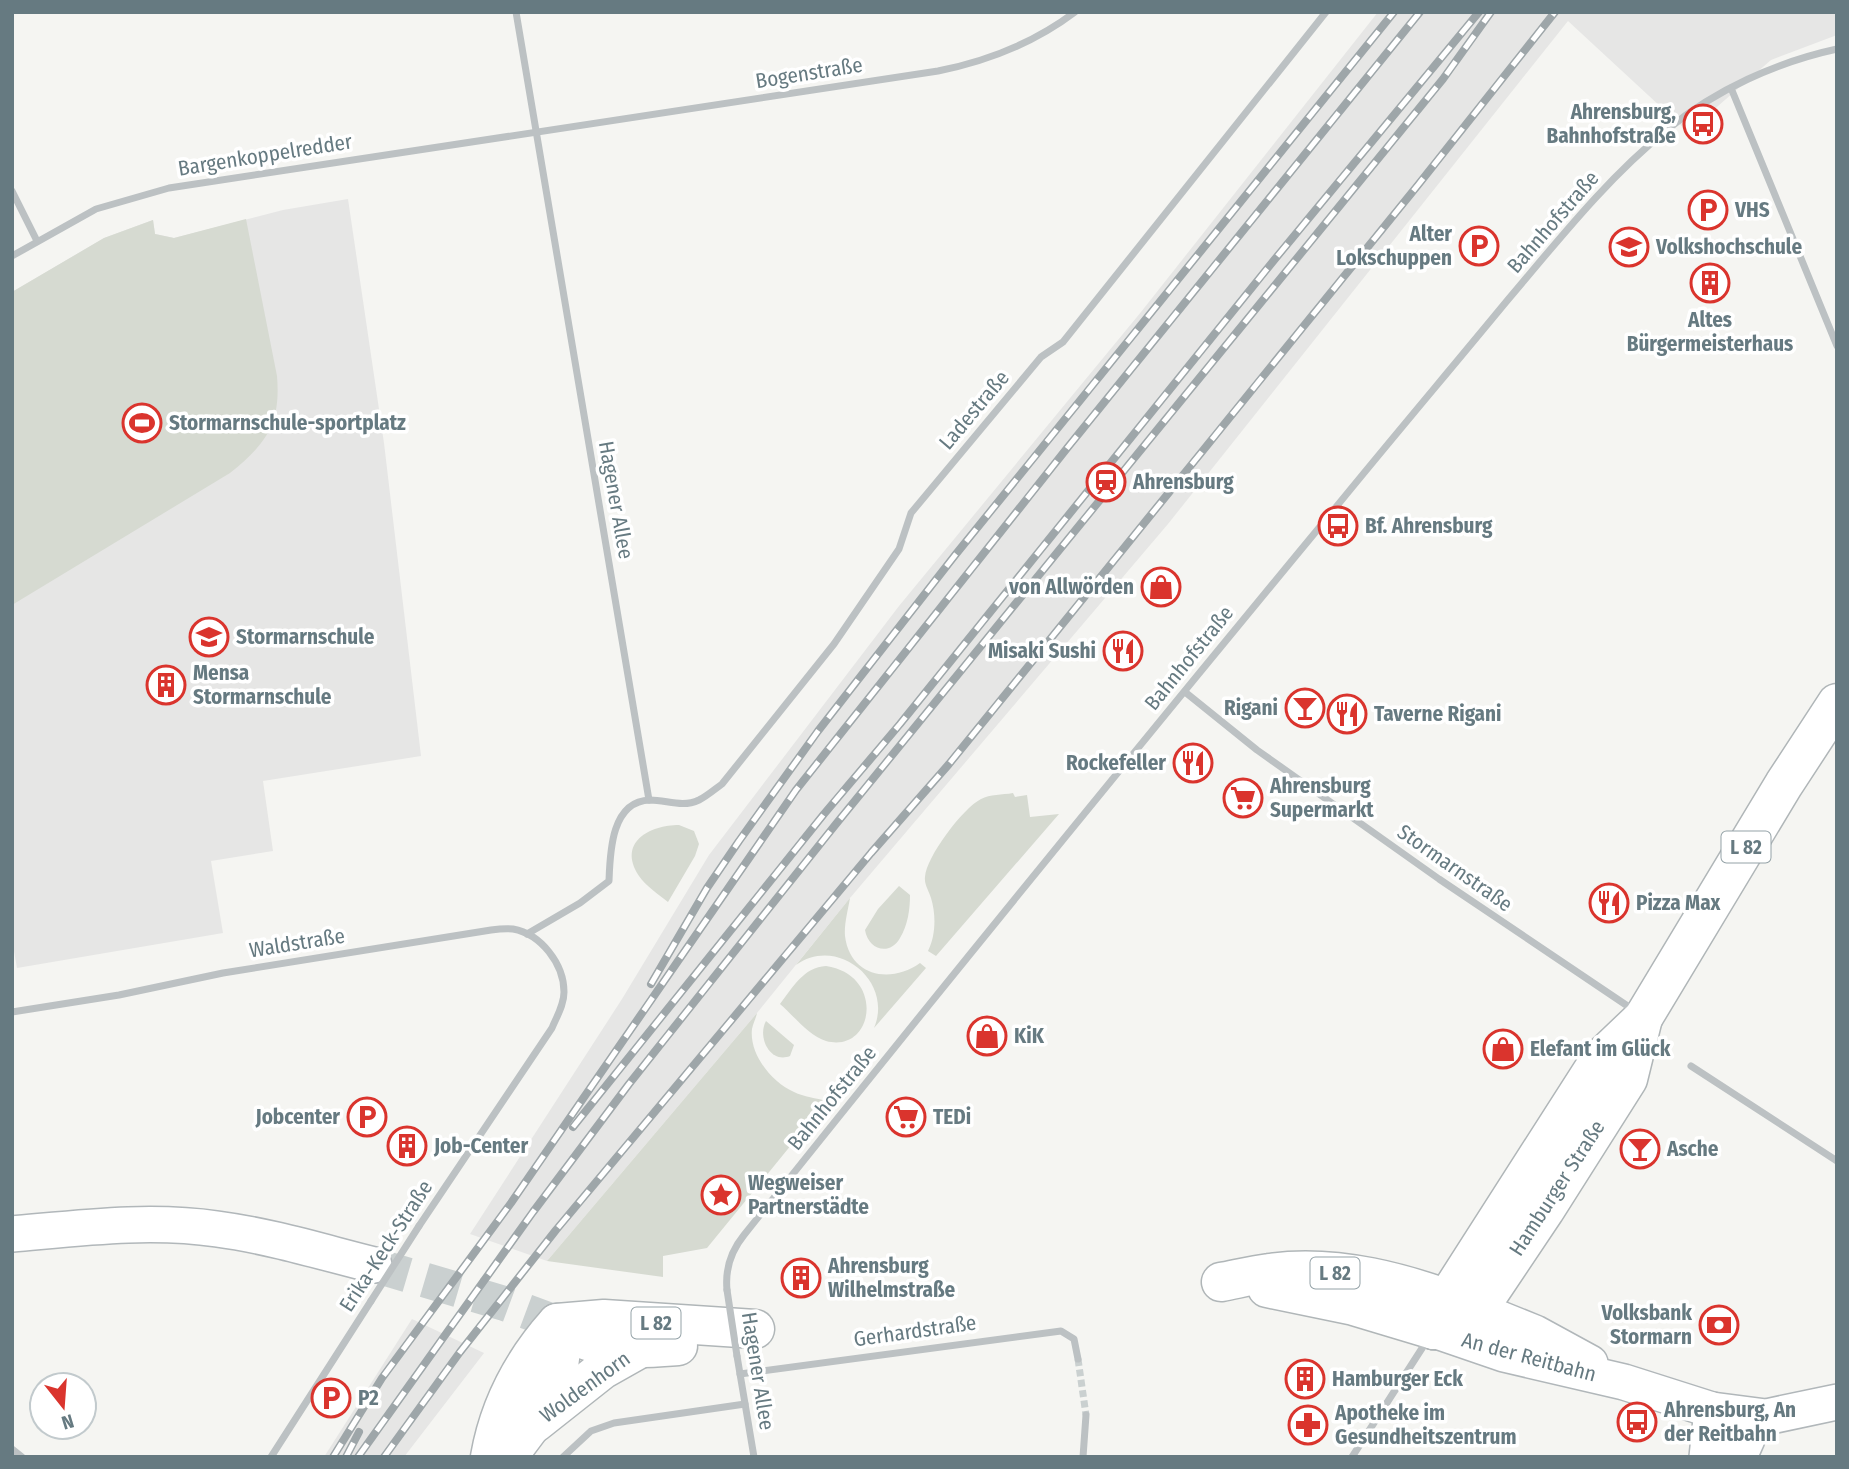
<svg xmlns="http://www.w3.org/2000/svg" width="1849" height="1469" font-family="'Fira Sans Condensed',sans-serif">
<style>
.built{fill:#e6e6e5}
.green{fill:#d6dad1}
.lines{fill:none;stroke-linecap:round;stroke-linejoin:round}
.street-tunnel{stroke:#cad0d0;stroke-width:7;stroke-dasharray:7 3.5;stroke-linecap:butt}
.secondary-tunnel{stroke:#cad0d0;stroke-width:35;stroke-dasharray:35 18;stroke-linecap:butt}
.secondary-casing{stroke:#b1b7ba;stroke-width:38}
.primary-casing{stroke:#b0b6b8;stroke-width:41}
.street{stroke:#bcc1c3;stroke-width:7}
.secondary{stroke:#fff;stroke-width:35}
.primary{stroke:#fff;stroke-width:38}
.rail-casing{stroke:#9ea6a9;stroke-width:8}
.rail{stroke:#fff;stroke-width:5;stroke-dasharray:16;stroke-linecap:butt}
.street-bridge{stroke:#bcc1c3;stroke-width:7}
.labels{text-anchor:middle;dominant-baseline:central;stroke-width:7;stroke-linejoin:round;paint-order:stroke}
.shield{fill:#fff;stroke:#94a2a7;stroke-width:2}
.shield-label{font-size:19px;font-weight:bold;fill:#667a81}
.street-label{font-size:21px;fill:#667a81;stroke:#fff}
.poi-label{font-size:21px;font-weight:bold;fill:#667a81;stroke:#fff;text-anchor:start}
</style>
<rect width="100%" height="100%" fill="#f5f5f2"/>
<g class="built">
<path d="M 1378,12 L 1837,12 L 1837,35 L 1771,60 L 1688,132 L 1568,21 L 1168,524 L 850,898 L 757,1013 L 547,1261 L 470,1234 L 622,999 L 709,855 L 899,606 L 1141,312 Z"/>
<path d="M 348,199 L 384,443 L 421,756 L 263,781 L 273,851 L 211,861 L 223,933 L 17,968 L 12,940 L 12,292 L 104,238 L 153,220 L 155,234 L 174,238 L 283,210 Z"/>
<path d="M 412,1319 L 484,1353 L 404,1457 L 324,1457 Z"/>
</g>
<g class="green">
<path d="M 246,219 L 277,376 C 281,424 266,444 230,473 L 12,605 L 12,292 L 104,238 L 153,220 L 155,234 L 174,238 Z"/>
<path d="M 1013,793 L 1015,797 L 1027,795 L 1030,817 L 1059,814 L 936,956 L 928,951 C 936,935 936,914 931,898 C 929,891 924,884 925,877 C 926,857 963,808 981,799 C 990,794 1002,795 1013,793 Z"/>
<path d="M 679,825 L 694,831 L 699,844 L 695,856 L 668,902 C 658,894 646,886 639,876 C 617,842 650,825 679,825 Z"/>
<path d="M 899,886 L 910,895 C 910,909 908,925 900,938 C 889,957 868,949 865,930 L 878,909 Z"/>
<path d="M 850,898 C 848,910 844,924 845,936 C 850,977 891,984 920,963 L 926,968 L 874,1028 C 894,981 837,935 796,965 Z"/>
<path d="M 826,966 C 886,975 874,1054 826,1041 C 809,1036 793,1015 780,1004 C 793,987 804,967 826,966 Z"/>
<path d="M 757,1013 C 756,1018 753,1024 752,1029 C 749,1054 772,1083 794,1092 C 804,1097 816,1098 827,1101 L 707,1248 L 663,1256 L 663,1277 L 547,1261 Z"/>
<path d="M 766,1021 L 794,1045 L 790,1056 C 770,1064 757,1037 766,1021 Z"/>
</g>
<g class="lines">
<path class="street-tunnel" d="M 1078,1359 L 1086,1415"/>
<path class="secondary-tunnel" d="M 374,1265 L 506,1304 L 557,1323"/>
<defs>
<g id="secondary">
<path d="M 12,1234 C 80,1228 149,1219 217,1229 C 270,1236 322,1252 374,1265"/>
<path d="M 1478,1310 L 1535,1333 L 1590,1363"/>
<path d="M 1434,1330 L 1504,1354 L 1624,1382 L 1712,1410 L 1766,1417 L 1837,1402"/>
<path d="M 1707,1457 L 1712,1410"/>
<path d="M 1739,1457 L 1747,1439 L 1750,1416"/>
</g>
<g id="primary">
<path d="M 1221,1282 C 1237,1279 1253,1275 1269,1273 C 1336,1263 1407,1283 1469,1307"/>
<path d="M 1267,1288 L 1354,1306 L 1434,1330"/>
<path d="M 562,1327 C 595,1353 638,1349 678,1346"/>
<path d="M 1434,1330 L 1447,1298 L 1600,1059 L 1643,1018 L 1784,784 L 1837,703"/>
<path d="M 1434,1330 L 1478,1310 L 1545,1210 L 1628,1079 L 1643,1018"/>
<path d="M 535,1423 L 602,1370 L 641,1348"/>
<path d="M 490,1457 C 499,1406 523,1361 557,1323 L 604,1319 L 755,1329"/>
<path d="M 501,1457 L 515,1447 L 530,1427 L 559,1366 L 562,1343 L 557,1323"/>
</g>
</defs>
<use href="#secondary" class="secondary-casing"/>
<use href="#primary" class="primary-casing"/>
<g class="street">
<path d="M 516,12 L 649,800"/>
<path d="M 1731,88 L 1837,346"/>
<path d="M 12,191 L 37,241"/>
<path d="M 12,256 L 96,209 L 169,188 L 938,71 C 988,61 1034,43 1075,12"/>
<path d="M 1185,692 L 1257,750 L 1439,879 L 1635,1011"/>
<path d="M 527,934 L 580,903 L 609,881 C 610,853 611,801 650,800 C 667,800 682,808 699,800 C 707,796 715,789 722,784 L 834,644 L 899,549 L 911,513 L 1041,357 L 1063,342 L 1326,12"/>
<path d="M 12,1012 L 119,995 L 223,973 L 491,930 C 498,929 506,928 513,929 C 541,934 564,964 564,992 C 564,1005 557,1016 552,1028 L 419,1226"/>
<path d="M 1691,1066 L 1837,1161"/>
<path d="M 727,1290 C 725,1269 731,1251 744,1235 C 935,996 1128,759 1323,523 C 1383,449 1445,376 1506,302 C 1557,242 1606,179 1668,129 C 1715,90 1777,62 1837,49"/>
<path d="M 737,1356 L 754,1457"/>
<path d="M 740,1374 L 1061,1331 L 1074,1339 L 1078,1359"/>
<path d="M 12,1449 L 22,1457"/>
<path d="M 271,1457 L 371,1301"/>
<path d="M 563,1457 L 591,1431 L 614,1423 L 745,1404"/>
<path d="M 1083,1457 L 1086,1415"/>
<path d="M 1352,1457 L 1428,1339"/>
</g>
<use href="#secondary" class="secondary"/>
<use href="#primary" class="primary"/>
<defs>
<g id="rail">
<path d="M 651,984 L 707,888 L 739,841 L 818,731 L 956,554 L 1394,12"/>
<path d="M 573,1127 L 824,814 L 900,724 L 1275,259 L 1479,12"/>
<path d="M 333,1457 L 382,1378 L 511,1203 L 796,790 L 1068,447 L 1420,12"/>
<path d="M 346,1457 L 359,1432"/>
<path d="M 358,1457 L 533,1212 L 629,1084 L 836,824 L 1443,79 L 1491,12"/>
<path d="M 384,1457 L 460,1352 L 556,1230 L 871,853 L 949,764 L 1418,185 L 1555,12"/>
</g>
</defs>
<use href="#rail" class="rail-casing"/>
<use href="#rail" class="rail"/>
<g class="street-bridge">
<path d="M 727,1290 L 737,1356"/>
<path d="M 371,1301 L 419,1226"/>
</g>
</g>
<defs>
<symbol id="bus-ring" viewBox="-11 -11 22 22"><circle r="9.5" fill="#fff" stroke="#da342d" stroke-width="1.5"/><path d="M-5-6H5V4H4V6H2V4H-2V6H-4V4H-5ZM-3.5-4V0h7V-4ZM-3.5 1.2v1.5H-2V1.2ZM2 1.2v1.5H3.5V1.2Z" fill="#da342d"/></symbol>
<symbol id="parking-ring" viewBox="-11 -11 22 22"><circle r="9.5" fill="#fff" stroke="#da342d" stroke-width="1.5"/><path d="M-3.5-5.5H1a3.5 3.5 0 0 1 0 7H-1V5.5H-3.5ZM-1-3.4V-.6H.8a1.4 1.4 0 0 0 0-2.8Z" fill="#da342d"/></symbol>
<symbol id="university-ring" viewBox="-11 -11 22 22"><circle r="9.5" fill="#fff" stroke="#da342d" stroke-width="1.5"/><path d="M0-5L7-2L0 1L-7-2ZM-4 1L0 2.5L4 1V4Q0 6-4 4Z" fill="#da342d"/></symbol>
<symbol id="building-ring" viewBox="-11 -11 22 22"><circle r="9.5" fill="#fff" stroke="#da342d" stroke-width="1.5"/><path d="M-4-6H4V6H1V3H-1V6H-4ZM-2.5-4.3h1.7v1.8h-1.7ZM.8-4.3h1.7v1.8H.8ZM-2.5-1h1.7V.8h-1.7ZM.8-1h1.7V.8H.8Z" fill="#da342d"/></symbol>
<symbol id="stadium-ring" viewBox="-11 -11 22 22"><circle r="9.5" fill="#fff" stroke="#da342d" stroke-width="1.5"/><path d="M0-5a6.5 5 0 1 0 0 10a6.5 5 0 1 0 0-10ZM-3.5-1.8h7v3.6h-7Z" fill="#da342d"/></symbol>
<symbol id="station-ring" viewBox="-11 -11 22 22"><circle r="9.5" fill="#fff" stroke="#da342d" stroke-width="1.5"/><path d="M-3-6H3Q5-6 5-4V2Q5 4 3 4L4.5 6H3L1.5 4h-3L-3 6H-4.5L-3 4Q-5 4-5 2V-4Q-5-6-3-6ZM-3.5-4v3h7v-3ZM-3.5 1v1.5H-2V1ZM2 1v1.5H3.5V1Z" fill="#da342d"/></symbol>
<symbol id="shop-ring" viewBox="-11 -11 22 22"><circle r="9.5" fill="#fff" stroke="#da342d" stroke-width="1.5"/><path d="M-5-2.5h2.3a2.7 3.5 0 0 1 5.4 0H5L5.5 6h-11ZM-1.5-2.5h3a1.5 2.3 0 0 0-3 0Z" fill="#da342d"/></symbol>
<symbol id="school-ring" viewBox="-11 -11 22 22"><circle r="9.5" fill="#fff" stroke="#da342d" stroke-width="1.5"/><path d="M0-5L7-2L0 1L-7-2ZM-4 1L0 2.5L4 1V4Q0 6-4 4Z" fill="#da342d"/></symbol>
<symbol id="restaurant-ring" viewBox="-11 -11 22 22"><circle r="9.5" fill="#fff" stroke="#da342d" stroke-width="1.5"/><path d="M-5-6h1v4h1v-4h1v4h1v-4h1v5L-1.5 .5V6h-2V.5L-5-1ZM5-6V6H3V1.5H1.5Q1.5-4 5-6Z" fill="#da342d"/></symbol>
<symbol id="bar-ring" viewBox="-11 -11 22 22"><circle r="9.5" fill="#fff" stroke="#da342d" stroke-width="1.5"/><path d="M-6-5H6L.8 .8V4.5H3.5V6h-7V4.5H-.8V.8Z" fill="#da342d"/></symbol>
<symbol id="supermarket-ring" viewBox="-11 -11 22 22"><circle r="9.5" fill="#fff" stroke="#da342d" stroke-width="1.5"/><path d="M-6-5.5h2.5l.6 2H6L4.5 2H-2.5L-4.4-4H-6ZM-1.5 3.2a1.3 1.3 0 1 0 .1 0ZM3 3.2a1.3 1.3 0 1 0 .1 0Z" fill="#da342d"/></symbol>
<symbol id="sight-ring" viewBox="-11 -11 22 22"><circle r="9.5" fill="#fff" stroke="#da342d" stroke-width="1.5"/><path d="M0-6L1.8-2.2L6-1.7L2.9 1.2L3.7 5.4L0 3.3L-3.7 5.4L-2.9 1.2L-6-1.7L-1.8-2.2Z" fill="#da342d"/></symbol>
<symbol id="bank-ring" viewBox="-11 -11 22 22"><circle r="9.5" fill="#fff" stroke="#da342d" stroke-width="1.5"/><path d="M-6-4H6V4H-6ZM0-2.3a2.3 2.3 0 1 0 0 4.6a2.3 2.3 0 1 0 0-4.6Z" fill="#da342d"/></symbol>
<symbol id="pharmacy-ring" viewBox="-11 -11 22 22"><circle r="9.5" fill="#fff" stroke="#da342d" stroke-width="1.5"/><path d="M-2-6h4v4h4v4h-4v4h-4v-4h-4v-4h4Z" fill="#da342d"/></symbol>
</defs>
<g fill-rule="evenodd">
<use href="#bus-ring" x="1681" y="102" width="44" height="44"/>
<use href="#parking-ring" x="1686" y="188" width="44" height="44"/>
<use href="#parking-ring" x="1457" y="224" width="44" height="44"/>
<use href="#university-ring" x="1607" y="225" width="44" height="44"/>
<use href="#building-ring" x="1688" y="261" width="44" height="44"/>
<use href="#stadium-ring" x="120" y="401" width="44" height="44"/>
<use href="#station-ring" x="1084" y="460" width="44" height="44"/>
<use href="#bus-ring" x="1316" y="504" width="44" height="44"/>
<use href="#shop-ring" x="1139" y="565" width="44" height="44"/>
<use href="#school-ring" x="187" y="615" width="44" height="44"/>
<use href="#restaurant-ring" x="1101" y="629" width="44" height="44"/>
<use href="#building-ring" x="144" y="663" width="44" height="44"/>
<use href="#bar-ring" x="1283" y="686" width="44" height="44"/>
<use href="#restaurant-ring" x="1325" y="692" width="44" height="44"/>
<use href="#restaurant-ring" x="1171" y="741" width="44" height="44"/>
<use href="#supermarket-ring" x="1221" y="776" width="44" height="44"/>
<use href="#restaurant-ring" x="1587" y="881" width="44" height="44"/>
<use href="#shop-ring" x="965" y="1014" width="44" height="44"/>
<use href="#shop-ring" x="1481" y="1027" width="44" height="44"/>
<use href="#parking-ring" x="345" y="1095" width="44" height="44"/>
<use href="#supermarket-ring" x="884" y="1095" width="44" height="44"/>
<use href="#building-ring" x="385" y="1124" width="44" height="44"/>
<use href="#bar-ring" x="1618" y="1127" width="44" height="44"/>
<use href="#sight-ring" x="699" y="1173" width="44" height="44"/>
<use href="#building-ring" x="779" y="1256" width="44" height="44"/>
<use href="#bank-ring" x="1697" y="1303" width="44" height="44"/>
<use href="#building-ring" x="1283" y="1357" width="44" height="44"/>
<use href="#parking-ring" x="309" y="1376" width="44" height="44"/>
<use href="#bus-ring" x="1615" y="1400" width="44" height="44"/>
<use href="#pharmacy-ring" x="1286" y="1403" width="44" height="44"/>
</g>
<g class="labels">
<g class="shield">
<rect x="1721.5" y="831.5" width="49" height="31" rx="5"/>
<rect x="1310.5" y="1257.5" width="49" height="31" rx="5"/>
<rect x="631.5" y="1307.5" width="49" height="31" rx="5"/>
</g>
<g class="shield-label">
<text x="1746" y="847">L 82</text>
<text x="1335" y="1273">L 82</text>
<text x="656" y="1323">L 82</text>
</g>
<g class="street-label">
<text transform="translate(809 73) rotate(-9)">Bogenstraße</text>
<text transform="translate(265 155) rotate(-9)">Bargenkoppelredder</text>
<text transform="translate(1553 222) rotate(-49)">Bahnhofstraße</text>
<text transform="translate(974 410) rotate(-50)">Ladestraße</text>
<text transform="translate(616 500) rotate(80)">Hagener Allee</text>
<text transform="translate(1189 658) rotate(-51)">Bahnhofstraße</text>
<text transform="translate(1455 868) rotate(35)">Stormarnstraße</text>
<text transform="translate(297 943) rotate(-9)">Waldstraße</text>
<text transform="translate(832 1098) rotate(-51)">Bahnhofstraße</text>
<text transform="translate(1557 1188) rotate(-57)">Hamburger Straße</text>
<text transform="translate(386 1246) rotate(-57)">Erika-Keck-Straße</text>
<text transform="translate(915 1331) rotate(-8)">Gerhardstraße</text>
<text transform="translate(1529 1357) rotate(15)">An der Reitbahn</text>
<text transform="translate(758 1371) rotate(81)">Hagener Allee</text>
<text transform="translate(585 1387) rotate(-36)">Woldenhorn</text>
</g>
<g class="poi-label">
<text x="1676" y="112" text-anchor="end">Ahrensburg,<tspan x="1676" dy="24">Bahnhofstraße</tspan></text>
<text x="1735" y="210">VHS</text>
<text x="1452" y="234" text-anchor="end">Alter<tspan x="1452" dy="24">Lokschuppen</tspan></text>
<text x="1656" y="247">Volkshochschule</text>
<text x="1710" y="320" text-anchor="middle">Altes<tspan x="1710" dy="24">Bürgermeisterhaus</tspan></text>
<text x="169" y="423">Stormarnschule-sportplatz</text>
<text x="1133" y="482">Ahrensburg</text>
<text x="1365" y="526">Bf. Ahrensburg</text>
<text x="1134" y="587" text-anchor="end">von Allwörden</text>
<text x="236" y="637">Stormarnschule</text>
<text x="1096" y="651" text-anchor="end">Misaki Sushi</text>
<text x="193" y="673">Mensa<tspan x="193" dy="24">Stormarnschule</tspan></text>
<text x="1278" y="708" text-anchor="end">Rigani</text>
<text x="1374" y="714">Taverne Rigani</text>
<text x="1166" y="763" text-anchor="end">Rockefeller</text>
<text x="1270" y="786">Ahrensburg<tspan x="1270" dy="24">Supermarkt</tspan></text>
<text x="1636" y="903">Pizza Max</text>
<text x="1014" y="1036">KiK</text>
<text x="1530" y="1049">Elefant im Glück</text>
<text x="340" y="1117" text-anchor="end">Jobcenter</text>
<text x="933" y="1117">TEDi</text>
<text x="434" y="1146">Job-Center</text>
<text x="1667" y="1149">Asche</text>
<text x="748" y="1183">Wegweiser<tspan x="748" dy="24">Partnerstädte</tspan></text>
<text x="828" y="1266">Ahrensburg<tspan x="828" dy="24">Wilhelmstraße</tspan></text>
<text x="1692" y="1313" text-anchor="end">Volksbank<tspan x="1692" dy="24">Stormarn</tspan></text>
<text x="1332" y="1379">Hamburger Eck</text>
<text x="358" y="1398">P2</text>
<text x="1664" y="1410">Ahrensburg, An<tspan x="1664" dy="24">der Reitbahn</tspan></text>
<text x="1335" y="1413">Apotheke im<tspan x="1335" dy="24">Gesundheitszentrum</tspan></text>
</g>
</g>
<rect width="1849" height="1469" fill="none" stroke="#667a81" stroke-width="28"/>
<g transform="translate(63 1406) rotate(163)"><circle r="33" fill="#ffffff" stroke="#c2cacd" stroke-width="2"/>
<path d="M0-5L12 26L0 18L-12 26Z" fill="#da342d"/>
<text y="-10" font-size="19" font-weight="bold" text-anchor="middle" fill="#667a81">N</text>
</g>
</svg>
